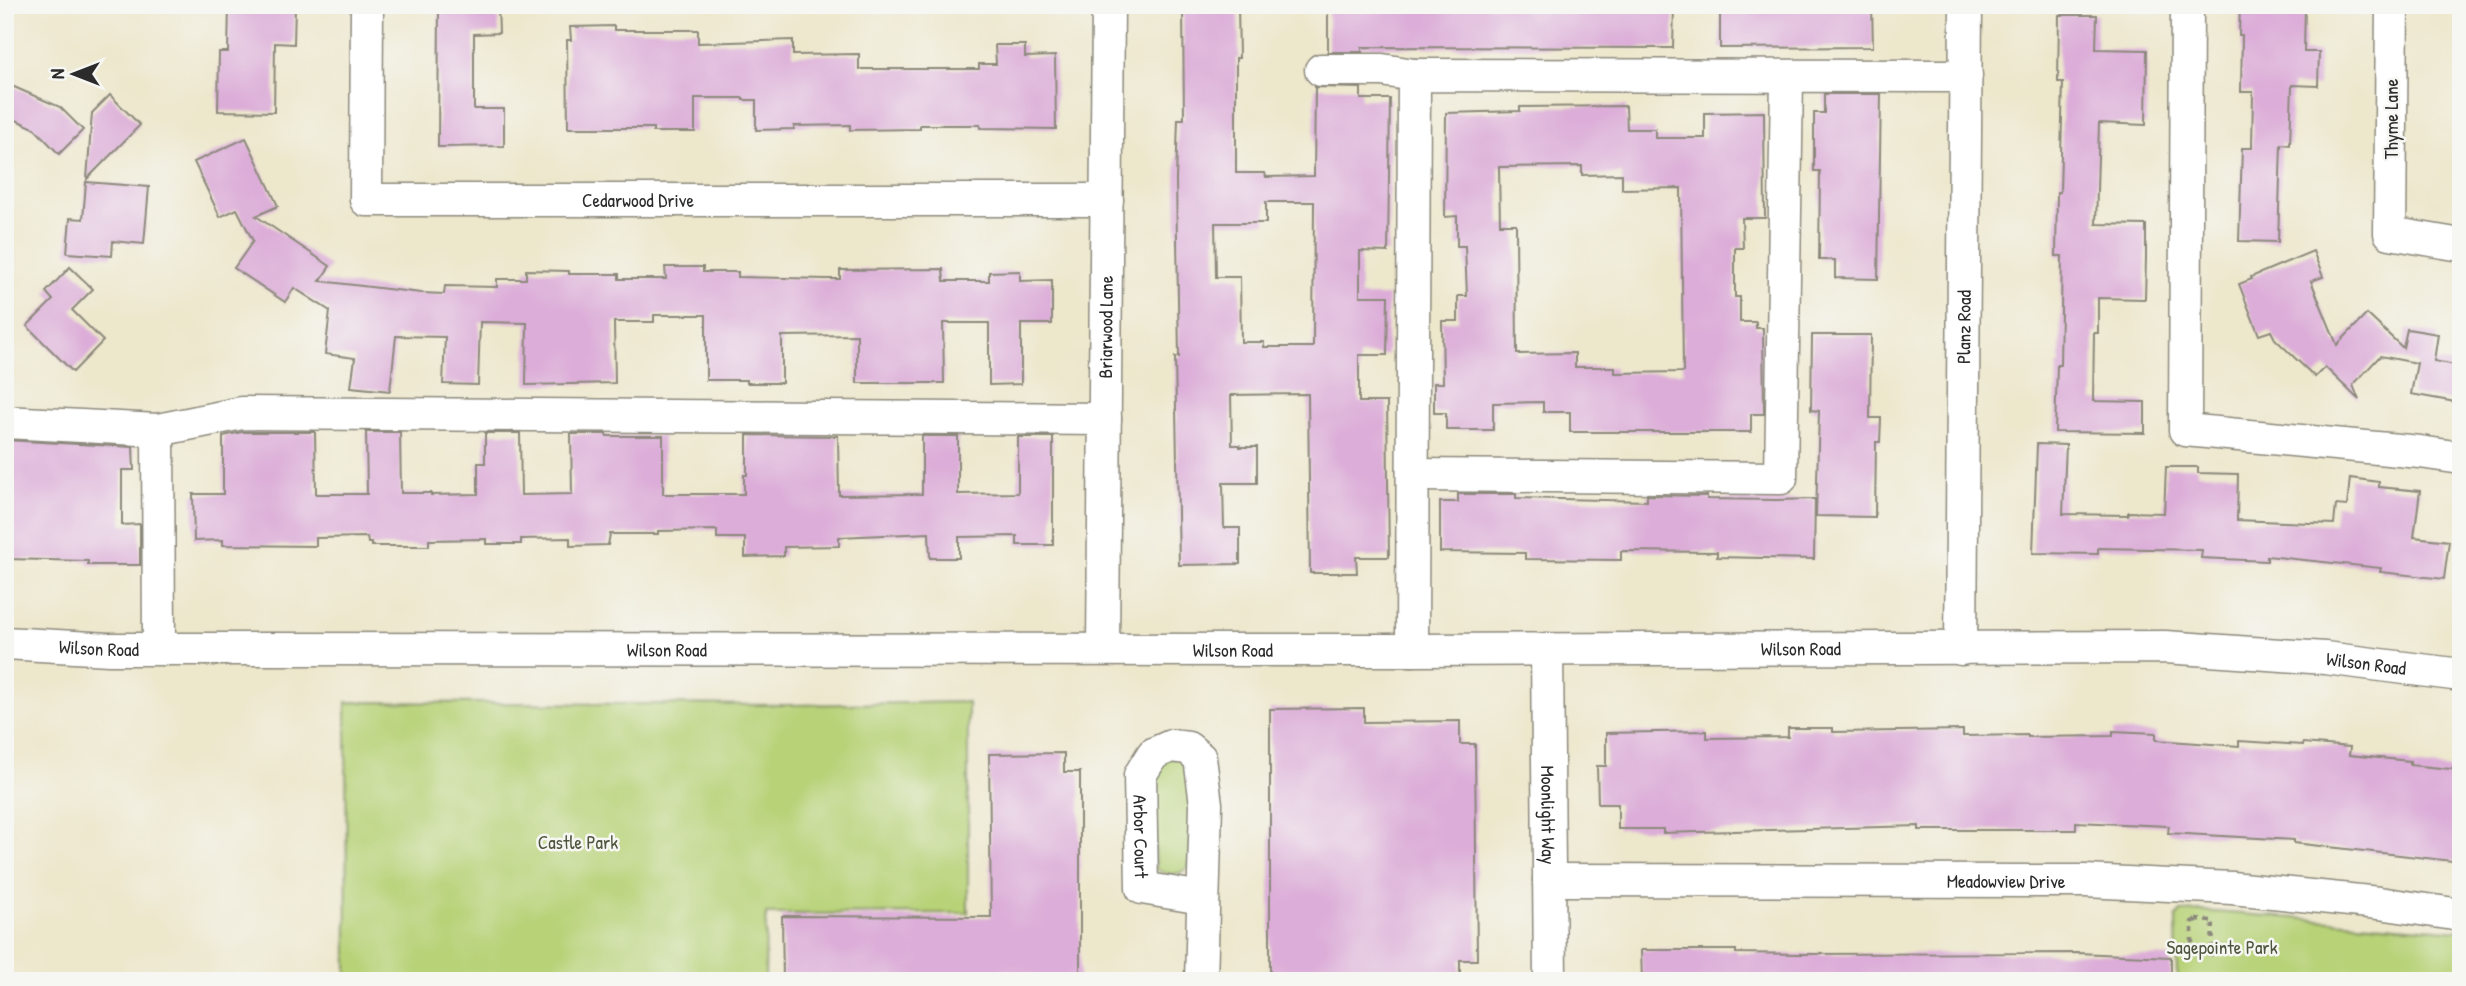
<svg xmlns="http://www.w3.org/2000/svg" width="2466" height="986" font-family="'Patrick Hand',sans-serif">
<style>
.green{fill:#b7d277;stroke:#717e51;stroke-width:2}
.building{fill:#dcadd8;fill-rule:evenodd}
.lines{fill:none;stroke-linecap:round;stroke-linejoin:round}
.minor-casing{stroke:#8c897c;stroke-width:35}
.path{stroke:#8c897c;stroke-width:4.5;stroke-dasharray:5 5;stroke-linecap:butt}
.minor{stroke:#fff;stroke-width:32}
.labels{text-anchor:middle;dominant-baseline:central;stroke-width:5;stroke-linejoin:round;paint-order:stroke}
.street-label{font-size:19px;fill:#2b2b2b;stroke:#f6f6f2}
.park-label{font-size:19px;fill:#4e553e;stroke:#f6f6f2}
</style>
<rect width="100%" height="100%" fill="#f6f6f2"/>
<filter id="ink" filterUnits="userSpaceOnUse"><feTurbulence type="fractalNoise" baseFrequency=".0143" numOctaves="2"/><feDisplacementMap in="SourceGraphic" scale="14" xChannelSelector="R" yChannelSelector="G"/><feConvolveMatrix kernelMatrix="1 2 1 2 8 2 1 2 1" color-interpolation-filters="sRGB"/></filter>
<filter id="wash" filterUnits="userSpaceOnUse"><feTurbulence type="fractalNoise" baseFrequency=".00686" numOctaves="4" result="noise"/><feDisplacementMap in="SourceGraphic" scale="28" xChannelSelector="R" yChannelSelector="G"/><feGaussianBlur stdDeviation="1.57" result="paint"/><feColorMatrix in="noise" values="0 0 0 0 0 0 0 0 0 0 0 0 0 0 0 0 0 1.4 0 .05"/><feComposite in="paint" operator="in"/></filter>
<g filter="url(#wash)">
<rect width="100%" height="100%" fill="#ede7cc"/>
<g class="green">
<path d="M 346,702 L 788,705 L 968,702 L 968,913 L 766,914 L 765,981 L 347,981 Z"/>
<path d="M 1161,750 L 1194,764 L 1189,867 C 1178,876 1168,876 1156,869 L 1151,760 Z"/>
<path d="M 2202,911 L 2461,931 L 2461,981 L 2177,981 L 2176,918 L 2181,912 Z"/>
</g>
<g id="blocks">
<g class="building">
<path d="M 229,5 L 292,5 L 295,7 L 294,44 L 275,43 L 274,112 L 218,111 L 219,52 L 228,52 Z"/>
<path d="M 439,5 L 498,5 L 499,33 L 474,34 L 474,109 L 504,109 L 504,146 L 438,147 Z"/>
<path d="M 1183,5 L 1238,5 L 1239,58 L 1236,58 L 1236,173 L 1265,173 L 1266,177 L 1314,176 L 1315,87 L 1361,88 L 1361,99 L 1390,99 L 1388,252 L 1360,251 L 1360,296 L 1388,296 L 1387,355 L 1359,355 L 1359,402 L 1387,402 L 1389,557 L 1356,557 L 1357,573 L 1310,573 L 1308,394 L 1231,395 L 1232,445 L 1240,445 L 1240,447 L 1257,447 L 1257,483 L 1223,483 L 1224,528 L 1240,528 L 1240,564 L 1179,565 L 1175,357 L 1179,357 L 1176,180 L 1178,119 L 1184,119 ZM 1266,202 L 1314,202 L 1313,347 L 1264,347 L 1264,342 L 1241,342 L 1240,277 L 1216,277 L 1215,223 L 1266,223 Z"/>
<path d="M 1328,5 L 1674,5 L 1673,48 L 1362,47 L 1362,52 L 1328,52 Z"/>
<path d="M 1720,5 L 1872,5 L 1873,47 L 1720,48 Z"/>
<path d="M 2240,5 L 2305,5 L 2304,52 L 2319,52 L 2318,86 L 2292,85 L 2290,145 L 2281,144 L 2278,242 L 2239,241 L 2242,148 L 2252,148 L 2253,92 L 2241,92 L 2242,35 L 2239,35 Z"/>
<path d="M 2059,15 L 2097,15 L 2096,49 L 2147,50 L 2146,125 L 2099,123 L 2096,224 L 2146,225 L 2146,258 L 2145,299 L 2098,298 L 2098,333 L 2094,333 L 2093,401 L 2145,402 L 2145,433 L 2055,432 L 2057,365 L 2060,365 L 2062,256 L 2056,256 L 2057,192 L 2060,192 L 2063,82 L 2058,82 Z"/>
<path d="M 614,26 L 614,30 L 698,30 L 698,43 L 793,40 L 793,55 L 859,54 L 859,69 L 979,69 L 979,64 L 996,64 L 995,45 L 1025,45 L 1025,57 L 1055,56 L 1056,129 L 980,128 L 980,125 L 920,125 L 920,129 L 850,130 L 850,125 L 794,126 L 794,129 L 756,130 L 756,100 L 743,100 L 743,98 L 695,98 L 695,132 L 653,132 L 653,128 L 568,128 L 567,40 L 571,40 L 570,27 Z"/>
<path d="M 5,83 L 60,107 L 83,130 L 59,154 L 34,128 L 5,115 Z"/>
<path d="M 1824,94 L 1881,94 L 1878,279 L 1835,278 L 1835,260 L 1819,260 L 1820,171 L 1814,171 L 1814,113 L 1824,113 Z"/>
<path d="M 110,95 L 140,125 L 87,179 L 92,113 Z"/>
<path d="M 1626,106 L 1627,129 L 1655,129 L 1655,138 L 1705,138 L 1705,113 L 1764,112 L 1765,218 L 1742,218 L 1743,248 L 1735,248 L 1735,297 L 1740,297 L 1740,322 L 1756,322 L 1756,328 L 1763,328 L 1764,414 L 1751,414 L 1751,432 L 1570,432 L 1570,412 L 1543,412 L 1543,402 L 1493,403 L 1493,430 L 1446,430 L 1446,413 L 1434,413 L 1434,383 L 1443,383 L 1442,321 L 1458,321 L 1458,296 L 1467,296 L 1465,246 L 1457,246 L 1457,216 L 1445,217 L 1446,113 L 1520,111 L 1520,107 ZM 1582,166 L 1582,175 L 1622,174 L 1622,189 L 1681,188 L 1683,372 L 1615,373 L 1615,367 L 1575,367 L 1575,353 L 1517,354 L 1516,224 L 1500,224 L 1499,167 Z"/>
<path d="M 246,138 L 278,206 L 256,216 L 330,266 L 320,281 L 421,293 L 444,294 L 445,286 L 497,287 L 497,279 L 526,279 L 526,270 L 569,271 L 569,274 L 619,274 L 619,279 L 666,279 L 665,267 L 703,267 L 703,272 L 738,272 L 738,277 L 827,279 L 840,279 L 840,270 L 943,269 L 944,281 L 989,281 L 989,272 L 1020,271 L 1020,281 L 1052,280 L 1052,324 L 1021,324 L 1021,384 L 989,385 L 989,323 L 943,323 L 944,383 L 857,383 L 857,335 L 782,336 L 782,383 L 747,383 L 747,380 L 706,380 L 706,315 L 654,315 L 654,322 L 614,322 L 615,383 L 526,385 L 527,323 L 480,322 L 478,385 L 443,384 L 445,337 L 396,336 L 390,391 L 351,387 L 355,358 L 325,354 L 330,311 L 294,288 L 285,302 L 234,268 L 253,241 L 237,209 L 220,217 L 194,162 Z"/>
<path d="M 86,182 L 149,187 L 144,244 L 113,241 L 112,256 L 67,253 L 70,218 L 83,219 Z"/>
<path d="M 2313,251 L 2323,277 L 2311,281 L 2337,345 L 2367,314 L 2403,348 L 2407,329 L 2438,334 L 2434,361 L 2461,366 L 2461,403 L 2411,394 L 2417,363 L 2380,356 L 2353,385 L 2359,400 L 2325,367 L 2315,377 L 2275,339 L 2271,331 L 2259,335 L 2239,284 L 2252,279 L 2251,277 Z"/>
<path d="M 70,267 L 93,289 L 72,310 L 103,341 L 73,372 L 27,326 L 53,300 L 46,292 Z"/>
<path d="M 1812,335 L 1871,335 L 1870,418 L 1881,418 L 1880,442 L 1876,442 L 1875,517 L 1816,516 L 1819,411 L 1811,410 Z"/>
<path d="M 242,432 L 315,432 L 316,494 L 367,494 L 366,432 L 400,432 L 401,493 L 431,493 L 431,495 L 478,494 L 478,463 L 485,463 L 485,433 L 520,433 L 521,495 L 572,494 L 571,434 L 606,434 L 607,436 L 663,436 L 663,494 L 744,494 L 744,475 L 747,475 L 747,435 L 838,436 L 839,495 L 922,494 L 922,436 L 958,436 L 958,494 L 1018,493 L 1018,437 L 1053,437 L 1053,545 L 1017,545 L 1017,536 L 959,537 L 959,558 L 930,558 L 929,533 L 839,537 L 839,546 L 784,547 L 784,556 L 745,557 L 745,538 L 717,538 L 717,530 L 658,531 L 658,534 L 610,534 L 608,545 L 570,546 L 570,538 L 521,539 L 521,544 L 486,544 L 486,539 L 429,540 L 429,546 L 371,546 L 371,543 L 368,543 L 367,537 L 316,538 L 316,546 L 223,545 L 223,540 L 194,541 L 193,494 L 223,494 L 223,436 Z"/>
<path d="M 5,440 L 133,447 L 134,470 L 122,470 L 122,525 L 140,524 L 140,565 L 88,565 L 88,561 L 7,559 Z"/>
<path d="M 2037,444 L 2066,445 L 2063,514 L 2128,515 L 2128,512 L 2164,513 L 2166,467 L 2198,467 L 2198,473 L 2238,474 L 2237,520 L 2334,524 L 2336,505 L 2347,506 L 2350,478 L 2379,482 L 2379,487 L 2420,491 L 2414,537 L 2449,541 L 2444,579 L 2380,572 L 2381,568 L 2267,556 L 2267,561 L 2201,558 L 2202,550 L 2098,548 L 2098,554 L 2033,553 Z"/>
<path d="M 1458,494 L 1516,494 L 1516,498 L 1647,501 L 1647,495 L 1707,496 L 1707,499 L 1776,500 L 1815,499 L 1814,559 L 1717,557 L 1717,552 L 1621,551 L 1621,560 L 1525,559 L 1525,553 L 1440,552 L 1440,502 L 1458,502 Z"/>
<path d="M 1364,708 L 1364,722 L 1460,721 L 1460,744 L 1475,744 L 1477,960 L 1460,960 L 1460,981 L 1270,981 L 1270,709 Z"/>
<path d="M 1788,728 L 1833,728 L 1833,732 L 1963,730 L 1963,736 L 2028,735 L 2028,737 L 2113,736 L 2113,731 L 2156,733 L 2156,740 L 2239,746 L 2239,741 L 2303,745 L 2303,743 L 2350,747 L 2349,755 L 2410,761 L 2410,765 L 2461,770 L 2461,862 L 2294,843 L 2294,840 L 2168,833 L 2169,826 L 2076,822 L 2076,830 L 1919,830 L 1919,826 L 1663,833 L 1663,829 L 1618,829 L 1618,804 L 1598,804 L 1597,766 L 1606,766 L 1606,733 L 1707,731 L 1707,738 L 1788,737 Z"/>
<path d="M 1064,753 L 1064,772 L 1080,772 L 1080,981 L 783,981 L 782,916 L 991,917 L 989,754 Z"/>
<path d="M 1641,950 L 1736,950 L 1736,953 L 1797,954 L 2077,953 L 2171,957 L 2171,981 L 1642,981 Z"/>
</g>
</g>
</g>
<g filter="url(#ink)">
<use href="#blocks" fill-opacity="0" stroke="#8c897c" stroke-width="2"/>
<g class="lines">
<defs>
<g id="minor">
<path id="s1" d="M 367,5 L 366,200 L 1107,200"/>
<path d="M 2187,5 L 2185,430 L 2420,452 L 2461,458"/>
<path d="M 2392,5 L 2390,233 L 2461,245"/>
<path d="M 1321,70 L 1382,70 L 1414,75"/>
<path d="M 5,422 L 158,430 L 242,413 L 1105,419"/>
<path d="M 158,430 L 159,648"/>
<path d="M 1414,475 L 1781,478 L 1787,77"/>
<path id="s2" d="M 5,643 L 109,649 L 1412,650 L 2165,647 L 2325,658 L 2461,675"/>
<path id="s3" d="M 1103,649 L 1108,5"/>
<path id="s4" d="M 1547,649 L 1550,981"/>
<path id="s5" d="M 1961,649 L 1966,5"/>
<path d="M 1412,650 L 1414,75 L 1966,76"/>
<path id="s6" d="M 1549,880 L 2085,881 L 2232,888 L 2379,903 L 2461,915"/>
<path id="s7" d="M 1201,981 L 1206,804 L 1200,758 L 1188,748 L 1171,746 L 1153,754 L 1140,775 L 1142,888 L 1202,898"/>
</g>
</defs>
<use href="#minor" class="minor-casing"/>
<path class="path" d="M 2196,920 L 2213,921 L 2212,954 L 2192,953 L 2192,922 Z"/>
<use href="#minor" class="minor"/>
</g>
</g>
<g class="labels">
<g class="street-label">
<text transform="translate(2391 119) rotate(-90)">Thyme Lane</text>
<text stroke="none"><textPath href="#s1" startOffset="467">Cedarwood Drive</textPath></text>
<text stroke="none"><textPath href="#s3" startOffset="322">Briarwood Lane</textPath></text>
<text stroke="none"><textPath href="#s5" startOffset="322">Planz Road</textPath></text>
<text stroke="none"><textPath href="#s2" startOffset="94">Wilson Road</textPath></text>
<text stroke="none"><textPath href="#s2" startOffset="1228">Wilson Road</textPath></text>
<text stroke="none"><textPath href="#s2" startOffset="1796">Wilson Road</textPath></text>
<text stroke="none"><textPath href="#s2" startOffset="662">Wilson Road</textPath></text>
<text stroke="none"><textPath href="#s2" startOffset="2362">Wilson Road</textPath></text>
<text stroke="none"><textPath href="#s4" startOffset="166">Moonlight Way</textPath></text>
<text stroke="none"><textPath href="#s7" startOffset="362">Arbor Court</textPath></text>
<text stroke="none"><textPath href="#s6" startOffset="457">Meadowview Drive</textPath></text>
</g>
<g class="park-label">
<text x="578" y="842">Castle Park</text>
<text x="2222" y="947">Sagepointe Park</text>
</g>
</g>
<rect width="2466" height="986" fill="none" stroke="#f6f6f2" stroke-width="28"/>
<g transform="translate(74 74) rotate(270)" stroke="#f6f6f2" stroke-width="5" paint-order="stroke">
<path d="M0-5L12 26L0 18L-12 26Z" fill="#2b2b2b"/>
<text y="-10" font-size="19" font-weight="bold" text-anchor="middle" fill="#2b2b2b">N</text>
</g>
</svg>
